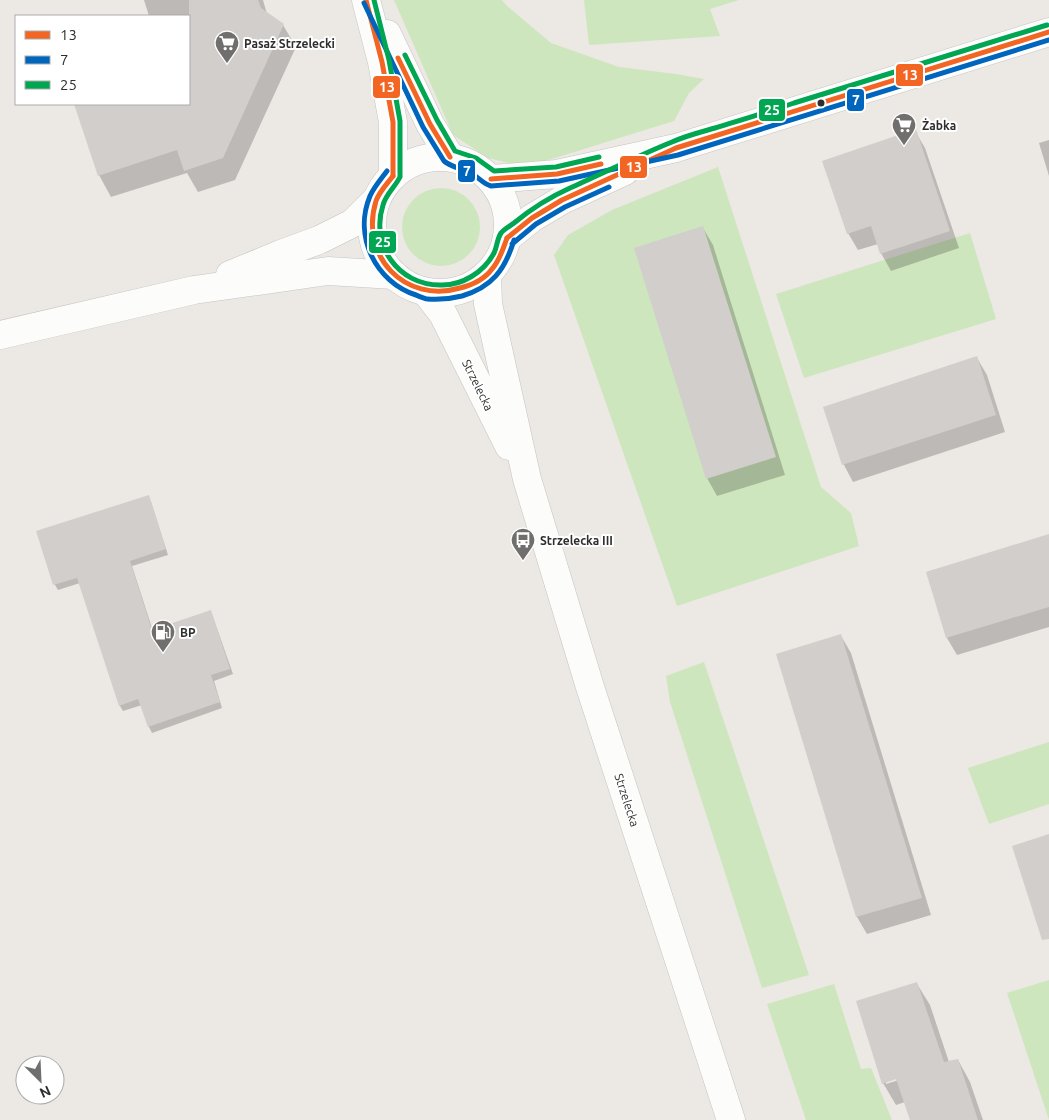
<svg xmlns="http://www.w3.org/2000/svg" width="1049" height="1120" font-family="Ubuntu,sans-serif">
<style>
.green{fill:#cee6be}
.shadow{fill:#0003;fill-rule:evenodd}
.building{fill:#d1cecb}
.lines{fill:none;stroke-linecap:round;stroke-linejoin:round}
.secondary-casing{stroke:#c5c4c5;stroke-width:29}
.secondary{stroke:#fcfcfb;stroke-width:28}
.bus-1-casing{stroke:#fff;stroke-width:9}
.bus-2-casing{stroke:#fff;stroke-width:9}
.bus-3-casing{stroke:#fff;stroke-width:9}
.bus-1{stroke:#f26522;stroke-width:5}
.bus-2{stroke:#0065bd;stroke-width:5}
.bus-3{stroke:#00a651;stroke-width:5}
.bus-dot{fill:#2e2e2e;stroke:#fff;stroke-width:2}
.labels{text-anchor:middle;dominant-baseline:central;stroke-width:4;stroke-linejoin:round;paint-order:stroke}
.poi-label{font-size:12px;font-weight:bold;fill:#2e2e2e;stroke:#fff;text-anchor:start}
.street-label{font-size:12px;fill:#2e2e2e;stroke:#fff}
.line-badge{stroke:#fff;stroke-width:2}
.badge-label{font-size:14px;text-anchor:middle;font-weight:bold;fill:#fff}
</style>
<rect width="100%" height="100%" fill="#ece8e4"/>
<g class="green">
<path d="M 394,0 L 502,0 L 507,6 L 551,43 L 619,67 L 676,74 L 704,79 L 689,93 L 674,121 L 526,167 L 488,158 L 453,135 Z"/>
<path d="M 584,0 L 739,0 L 710,9 L 720,36 L 589,45 Z"/>
<path d="M 718,167 L 821,487 L 851,513 L 859,546 L 677,606 L 554,255 L 568,235 L 612,210 Z"/>
<circle cx="441" cy="227" r="39"/>
<path d="M 970,233 L 996,319 L 804,378 L 776,294 Z"/>
<path d="M 704,662 L 809,975 L 762,988 L 670,702 L 666,676 Z"/>
<path d="M 1049,742 L 1049,804 L 989,824 L 968,768 Z"/>
<path d="M 1049,980 L 1049,1120 L 1007,993 Z"/>
<path d="M 834,984 L 861,1069 L 871,1068 L 892,1120 L 806,1120 L 767,1004 Z"/>
</g>
<g class="shadow">
<path d="M 144,0 L 263,0 L 267,14 L 283,25 L 296,47 L 235,180 L 198,192 L 187,173 L 111,197 L 99,175 L 75,104 L 189,104 L 189,16 L 149,16 Z"/>
<path d="M 915,131 L 925,148 L 959,248 L 891,271 L 881,253 L 878,244 L 858,250 L 848,233 Z"/>
<path d="M 1049,140 L 1049,176 L 1039,143 Z"/>
<path d="M 703,228 L 713,245 L 785,475 L 717,496 L 707,478 Z"/>
<path d="M 977,358 L 987,375 L 1005,432 L 853,482 L 844,465 L 825,408 Z"/>
<path d="M 148,497 L 151,502 L 168,555 L 132,566 L 153,631 L 210,611 L 213,617 L 233,674 L 214,681 L 222,708 L 152,733 L 149,727 L 142,705 L 123,711 L 120,706 L 80,583 L 58,590 L 55,585 L 38,532 Z"/>
<path d="M 1049,535 L 1049,627 L 957,655 L 947,638 L 927,572 Z"/>
<path d="M 841,636 L 851,653 L 931,915 L 867,934 L 857,917 L 777,655 Z"/>
<path d="M 917,984 L 930,1005 L 949,1062 L 958,1060 L 970,1082 L 983,1120 L 911,1120 L 905,1102 L 896,1105 L 883,1083 ZM 902,1076 L 902,1079 L 886,1084 L 886,1081 Z"/>
</g>
<g class="building">
<path d="M 189,0 L 258,0 L 261,8 L 284,24 L 223,158 L 184,171 L 177,150 L 98,176 L 74,104 L 189,104 Z"/>
<path d="M 916,129 L 950,231 L 880,254 L 871,226 L 847,234 L 822,161 Z"/>
<path d="M 703,226 L 776,457 L 706,479 L 634,248 Z"/>
<path d="M 977,356 L 996,415 L 842,465 L 823,407 Z"/>
<path d="M 149,495 L 166,549 L 130,561 L 152,630 L 211,610 L 230,669 L 211,675 L 220,702 L 148,727 L 138,699 L 119,706 L 77,578 L 53,585 L 36,531 Z"/>
<path d="M 1049,534 L 1049,607 L 946,638 L 926,572 Z"/>
<path d="M 841,634 L 922,898 L 856,917 L 776,654 Z"/>
<path d="M 1049,834 L 1049,939 L 1042,940 L 1012,846 Z"/>
<path d="M 917,982 L 944,1062 L 958,1059 L 978,1120 L 910,1120 L 896,1079 L 882,1084 L 856,1001 Z"/>
</g>
<g class="lines">
<defs>
<g id="secondary">
<path d="M 366,0 L 382,62 L 393,122 L 393,176"/>
<path d="M 387,34 L 430,124 L 450,157"/>
<circle cx="440" cy="225" r="68"/>
<path d="M 491,179 L 557,174 L 676,148 L 1049,32"/>
<path d="M 507,238 L 532,218 L 562,200 L 625,171"/>
<path d="M 487,274 L 488,304 L 527,479 L 590,687 L 731,1120"/>
<path d="M 230,275 L 281,254 L 319,240 L 353,223 L 376,200"/>
<path d="M 426,292 L 443,314 L 509,446"/>
<path d="M 0,335 L 194,290 L 328,271 L 394,275"/>
</g>
</defs>
<use href="#secondary" class="secondary-casing"/>
<use href="#secondary" class="secondary"/>
<defs>
<g id="bus-1">
<path d="M 366,0 L 382,62 L 393,122 L 393,176"/>
<path d="M 398,58 L 430,124 L 450,157"/>
<path d="M 393,176 C 387,184 379,192 376,201 C 359,256 405,304 460,288 C 472,285 484,280 492,269 C 500,260 503,249 507,238"/>
<path d="M 491,179 L 557,174 L 601,164"/>
<path d="M 507,238 L 532,218 L 562,200 L 676,148 L 1049,32"/>
</g>
<g id="bus-2">
<path d="M 364,3 L 423,127 L 444,161 C 452,168 465,169 474,175 C 480,179 484,184 491,186 L 559,181 L 678,155 L 1049,40"/>
<path d="M 387,171 C 381,179 374,187 370,196 C 353,237 376,282 416,295 C 420,297 424,298 427,299 C 439,300 450,299 462,296 C 492,287 505,270 514,240"/>
<path d="M 512,244 L 536,224 L 565,207 L 609,187"/>
</g>
<g id="bus-3">
<path d="M 374,0 L 389,60 L 400,121 L 400,177 C 395,187 386,194 383,205 C 370,245 398,285 440,285 C 462,286 484,272 494,253 C 497,247 497,239 501,233 C 504,229 510,226 514,223 C 531,209 550,197 570,188 C 604,173 637,156 672,142 C 685,136 701,132 715,128 C 741,120 768,112 794,103 C 878,77 963,51 1047,25"/>
<path d="M 405,55 L 437,120 L 455,151 L 476,158 L 494,171 L 556,167 L 599,157"/>
</g>
</defs>
<use href="#bus-1" class="bus-1-casing"/>
<use href="#bus-2" class="bus-2-casing"/>
<use href="#bus-3" class="bus-3-casing"/>
<use href="#bus-1" class="bus-1"/>
<use href="#bus-2" class="bus-2"/>
<use href="#bus-3" class="bus-3"/>
</g>
<defs>
<symbol id="supermarket-pin" viewBox="-11 -11 22 30"><path d="M0 17L-7.5 6A9.5 9.5 0 1 1 7.5 6Z" fill="#706f6e" stroke="#fff"/><path d="M-6-5.5h2.5l.6 2H6L4.5 2H-2.5L-4.4-4H-6ZM-1.5 3.2a1.3 1.3 0 1 0 .1 0ZM3 3.2a1.3 1.3 0 1 0 .1 0Z" fill="#fff"/></symbol>
<symbol id="bus-pin" viewBox="-11 -11 22 30"><path d="M0 17L-7.5 6A9.5 9.5 0 1 1 7.5 6Z" fill="#706f6e" stroke="#fff"/><path d="M-5-6H5V4H4V6H2V4H-2V6H-4V4H-5ZM-3.5-4V0h7V-4ZM-3.5 1.2v1.5H-2V1.2ZM2 1.2v1.5H3.5V1.2Z" fill="#fff"/></symbol>
<symbol id="fuel-pin" viewBox="-11 -11 22 30"><path d="M0 17L-7.5 6A9.5 9.5 0 1 1 7.5 6Z" fill="#706f6e" stroke="#fff"/><path d="M-5.5-6h7V0h2V4h1.3V-2.5L3-4.5l.8-.8L6-3V5H2.5V1h-1V6h-7ZM-4.2-4.7v3.2H.2V-4.7Z" fill="#fff"/></symbol>
</defs>
<g fill-rule="evenodd">
<use href="#supermarket-pin" x="213" y="29" width="28" height="38"/>
<use href="#supermarket-pin" x="890" y="111" width="28" height="38"/>
<use href="#bus-pin" x="509" y="526" width="28" height="38"/>
<use href="#fuel-pin" x="149" y="618" width="28" height="38"/>
</g>
<circle class="bus-dot" cx="821" cy="103" r="4.5"/>
<g class="labels">
<g class="poi-label">
<text x="244" y="43">Pasaż Strzelecki</text>
<text x="922" y="125">Żabka</text>
<text x="540" y="540">Strzelecka III</text>
<text x="180" y="632">BP</text>
</g>
<g class="street-label">
<text transform="translate(478 385) rotate(64)">Strzelecka</text>
<text transform="translate(627 800) rotate(72)">Strzelecka</text>
</g>
</g>
<g class="line-badge">
<rect x="895" y="63" width="29" height="24" rx="5" fill="#f26522"/>
<rect x="372" y="75" width="29" height="24" rx="5" fill="#f26522"/>
<rect x="846" y="88" width="19" height="24" rx="5" fill="#0065bd"/>
<rect x="758" y="98" width="28" height="24" rx="5" fill="#00a651"/>
<rect x="619" y="155" width="29" height="24" rx="5" fill="#f26522"/>
<rect x="457" y="159" width="19" height="24" rx="5" fill="#0065bd"/>
<rect x="368" y="230" width="29" height="24" rx="5" fill="#00a651"/>
</g>
<g class="badge-label">
<text x="910" y="80">13</text>
<text x="387" y="92">13</text>
<text x="856" y="105">7</text>
<text x="772" y="115">25</text>
<text x="634" y="172">13</text>
<text x="467" y="176">7</text>
<text x="383" y="247">25</text>
</g>
<rect x="15" y="15" width="175" height="90" fill="#ffffff" stroke="#ababab"/>
<rect x="25" y="31" width="25" height="8" fill="#f26522" stroke="#ababab"/>
<text x="60" y="40" font-size="15" fill="#2e2e2e">13</text>
<rect x="25" y="56" width="25" height="8" fill="#0065bd" stroke="#ababab"/>
<text x="60" y="65" font-size="15" fill="#2e2e2e">7</text>
<rect x="25" y="81" width="25" height="8" fill="#00a651" stroke="#ababab"/>
<text x="60" y="90" font-size="15" fill="#2e2e2e">25</text>
<g transform="translate(40 1080) rotate(156)"><circle r="24" fill="#ffffff" stroke="#ababab"/>
<path d="M0-4L9 19L0 12L-9 19Z" fill="#706f6e"/>
<text y="-8" font-size="14" font-weight="bold" text-anchor="middle" fill="#2e2e2e">N</text>
</g>
</svg>
